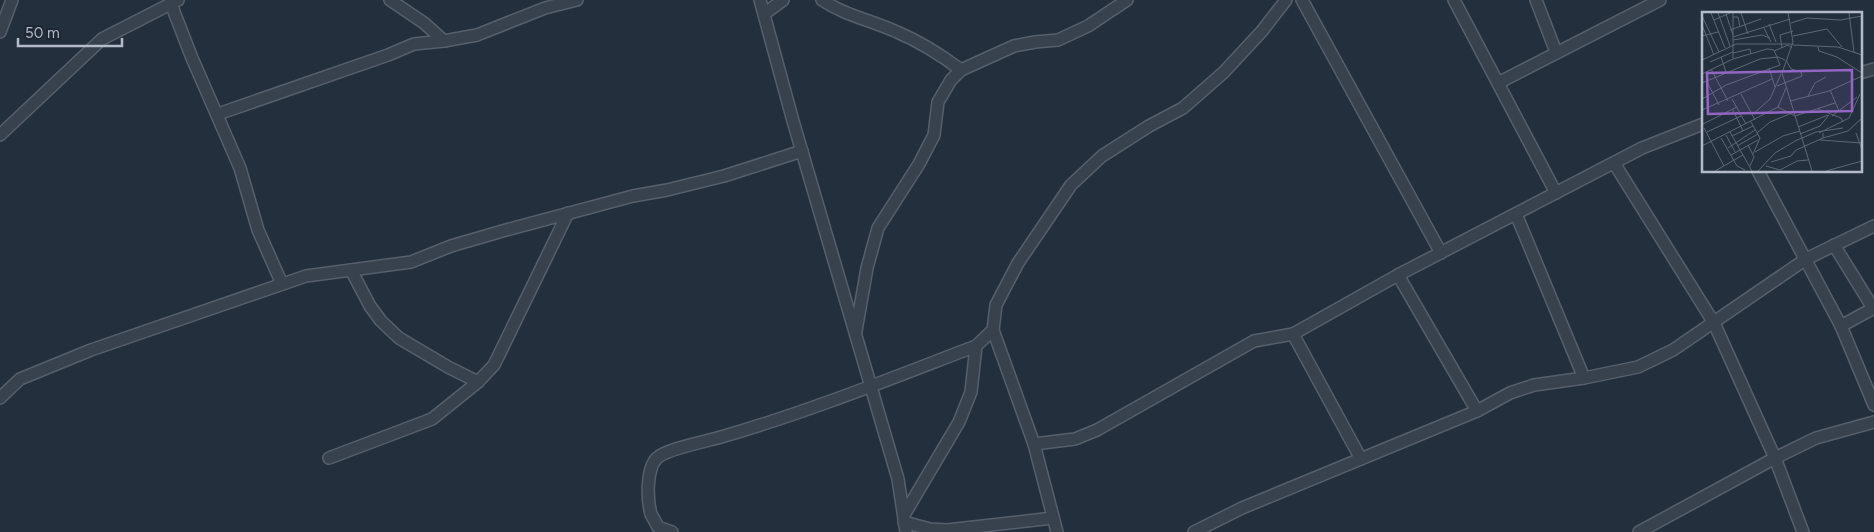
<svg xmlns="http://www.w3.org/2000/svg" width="1874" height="532" font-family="Figtree,sans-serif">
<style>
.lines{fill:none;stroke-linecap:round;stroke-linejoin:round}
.street-casing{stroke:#565f6c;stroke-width:14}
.street{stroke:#38414e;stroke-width:11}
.inset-road{fill:none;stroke:#5e6776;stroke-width:1}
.view{fill:#9266c3;fill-opacity:0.15;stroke:#9266c3;stroke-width:2.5}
.inset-edge{fill:none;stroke:#b4bcc9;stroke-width:2.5}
</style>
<rect width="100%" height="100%" fill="#242f3e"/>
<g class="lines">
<defs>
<g id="street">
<path d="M 390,0 L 424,23 L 444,41"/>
<path d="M 760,0 L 793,121 L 898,479 L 906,532"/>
<path d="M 822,0 C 846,16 871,20 897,32 C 921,42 941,55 961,70"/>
<path d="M 1302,0 L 1441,253"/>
<path d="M 1454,0 L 1556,193"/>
<path d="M 1536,0 L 1556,52"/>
<path d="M 171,4 L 192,58 L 240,168 L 258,230 L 282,284"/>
<path d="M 764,14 L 783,0"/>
<path d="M 0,32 L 12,0"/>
<path d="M 1860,73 L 1874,69"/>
<path d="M 1498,83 L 1660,0"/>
<path d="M 218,114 L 388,55 L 414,44 L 444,41 L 477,35 L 545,8 L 577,0"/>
<path d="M 0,135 L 102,39 L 178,0"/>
<path d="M 1614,163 L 1714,323 L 1775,458 L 1803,532"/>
<path d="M 1758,171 L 1841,326 L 1874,405"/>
<path d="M 1516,214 L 1584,378"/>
<path d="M 1834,245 L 1873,308"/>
<path d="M 351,270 L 370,306 L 381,321 L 399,338 L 448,367 L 478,382"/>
<path d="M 1398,275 L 1477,411"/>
<path d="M 1841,326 L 1874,308"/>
<path d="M 993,330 L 1034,444 L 1057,532"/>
<path d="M 856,331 L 867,268 L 878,228 L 919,164 L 934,135 L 938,102 L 951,80 L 961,70 L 1014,46 L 1035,42 L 1058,40 L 1088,26 L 1127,0"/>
<path d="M 1293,334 L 1361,459"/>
<path d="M 0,398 L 20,379 L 91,350 L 306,276 L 411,262 L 451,246 L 506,230 L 633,196 L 667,190 L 724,176 L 802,151"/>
<path d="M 1034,444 L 1075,439 L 1097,430 L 1254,341 L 1293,334 L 1398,275 L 1642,148 L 1703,124"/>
<path d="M 329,458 L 432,419 L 478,382 L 494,365 L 568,213"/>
<path d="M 904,515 L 959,422 L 971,392 L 976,346 L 993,330 L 996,305 L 1018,263 L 1071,185 L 1102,156 L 1149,126 L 1183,108 L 1224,72 L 1262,31 L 1286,0"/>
<path d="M 904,522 L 930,529 L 947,530 L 1053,518"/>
<path d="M 672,532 L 658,527 C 656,523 653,518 651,514 C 647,500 646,469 657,458 C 666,449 708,441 721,437 C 808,412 892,378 976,346"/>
<path d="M 1194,532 L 1242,508 L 1477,411 L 1510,393 L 1534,385 L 1584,378 L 1638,367 L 1673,350 L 1806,259 L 1874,226"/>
<path d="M 1639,532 L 1775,458 L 1816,438 L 1874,422"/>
</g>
</defs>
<use href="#street" class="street-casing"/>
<use href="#street" class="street"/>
</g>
<g transform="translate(1702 12)">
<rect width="160" height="160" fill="#242f3e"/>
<path class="inset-road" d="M 9,1 L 23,36M 16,1 L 28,34M 31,1 L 31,46M 39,1 L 46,22M 86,1 L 91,30 L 80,61 L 110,159M 147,1 L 152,40M 24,2 L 31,23M 0,4 L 17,40M 31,5 L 36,5 L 38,15M 12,8 L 28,1M 89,11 L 105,6 L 139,8 L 160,4M 67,12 L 74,30M 0,13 L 12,43M 62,16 L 69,30M 28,18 L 59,7M 0,24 L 16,20M 91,24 L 125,17 L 140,35M 31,25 L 88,7M 31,28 L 60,23 L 68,26M 91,33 L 136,35 L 160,43M 116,35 L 117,39 L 135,45 L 160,61M 80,36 L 78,23 L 91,19M 72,39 L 86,33 L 90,36M 31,41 L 48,37 L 49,42M 19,45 L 24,60M 0,48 L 34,32 L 91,32M 8,50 L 31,40M 67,56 L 73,75M 9,57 L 26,89M 0,62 L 31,47 L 65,37 L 72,38 L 78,53M 5,70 L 17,93M 0,71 L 58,47 L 76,45 L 83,48M 75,74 L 100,64 L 99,60 L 89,57 L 84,48M 128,78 L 137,99M 39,82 L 53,108M 106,84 L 113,71 L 124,65M 0,87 L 24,73 L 78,53M 30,87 L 44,112M 88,89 L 127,79 L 160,64M 76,95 L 84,76M 116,97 L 139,106 L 141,110M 0,98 L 70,67M 31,98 L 41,119M 51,102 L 68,87 L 79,62M 130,104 L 155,85M 49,110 L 58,126 L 51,142M 1,112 L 35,95M 96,115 L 126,103M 2,116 L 22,154M 5,120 L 39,104M 28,120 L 50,159M 55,121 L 68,110 L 90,101M 117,121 L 147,106 L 158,82M 154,121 L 160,138M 98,122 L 118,114 L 127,103M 24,123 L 33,140M 30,124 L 51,114M 19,126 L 35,154 L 43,158M 121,126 L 146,119 L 160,106M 118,128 L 160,131M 46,133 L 52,145 L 48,154M 0,134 L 76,95 L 93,104 L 133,91M 35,134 L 56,122M 26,136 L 53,118M 53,140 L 81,124 L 98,119M 29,143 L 56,128M 69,150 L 89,144 L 94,138 L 121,126 L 121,121M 64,154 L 78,158 L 95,149 L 106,148M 13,159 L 41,143M 56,159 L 73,141 L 93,129 L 114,120 L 141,116M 124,159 L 160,149"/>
<path class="view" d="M 150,58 L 150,99 L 6,102 L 5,61 Z"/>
<rect width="160" height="160" class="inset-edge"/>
</g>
<path d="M18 38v8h104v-8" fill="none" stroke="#b4bcc9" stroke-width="2.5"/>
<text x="25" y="38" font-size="15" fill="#b4bcc9" stroke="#1d2633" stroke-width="4" paint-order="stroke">50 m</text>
</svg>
